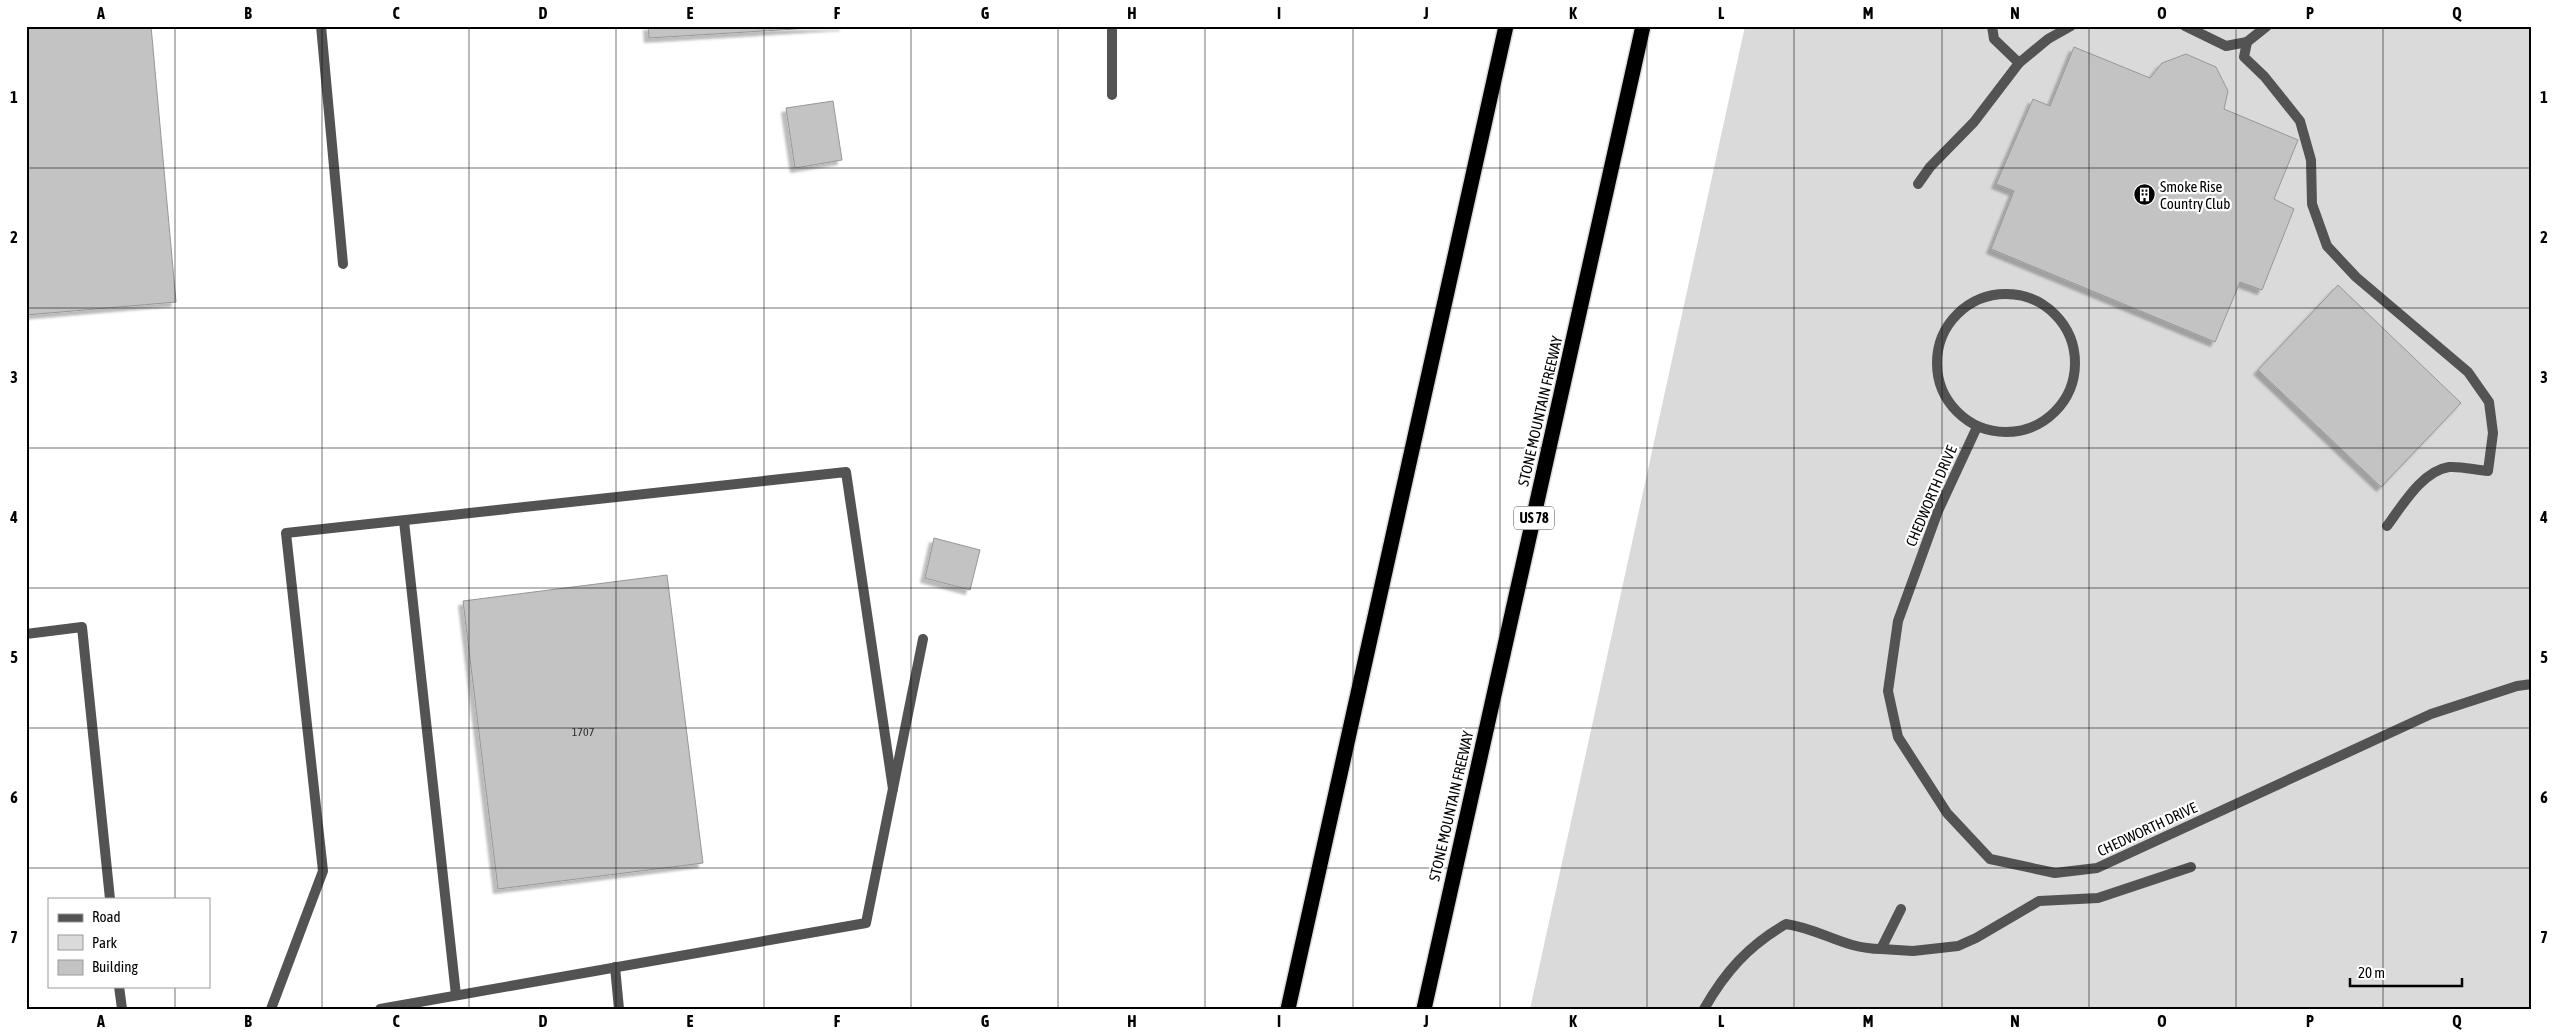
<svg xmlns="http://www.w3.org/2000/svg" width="2558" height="1035" font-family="'Asap Condensed',sans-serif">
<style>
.green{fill:#dadada}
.building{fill:#c3c3c3;stroke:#979797;filter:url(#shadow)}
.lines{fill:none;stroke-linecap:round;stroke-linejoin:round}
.highway-casing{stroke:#dbdbdb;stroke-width:18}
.lane{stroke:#535353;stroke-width:10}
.street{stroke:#535353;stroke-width:10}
.highway{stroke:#000;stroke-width:15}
.grid{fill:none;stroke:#000;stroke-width:1;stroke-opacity:0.55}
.labels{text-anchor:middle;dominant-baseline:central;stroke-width:4.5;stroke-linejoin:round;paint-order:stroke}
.number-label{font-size:12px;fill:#313131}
.shield{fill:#fff;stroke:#4c4c4c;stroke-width:1}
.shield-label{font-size:14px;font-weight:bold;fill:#000}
.poi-label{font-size:15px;fill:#000;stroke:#fff;text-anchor:start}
.street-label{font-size:15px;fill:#000;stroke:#fff}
.neatline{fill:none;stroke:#000;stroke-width:2}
.grid-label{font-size:16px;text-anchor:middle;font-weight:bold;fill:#000}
</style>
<defs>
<filter id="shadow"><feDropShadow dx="-4.5" dy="4.5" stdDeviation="1" flood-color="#0004"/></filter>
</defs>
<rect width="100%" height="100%" fill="#fff"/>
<path class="green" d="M 1745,26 L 2532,26 L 2532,1009 L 1530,1009 Z"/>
<g class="building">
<path d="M 26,26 L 151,26 L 176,302 L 26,315 Z"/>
<path d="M 648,26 L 844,26 L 649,38 Z"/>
<path d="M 2074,47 L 2150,78 L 2162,63 L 2186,54 L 2216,67 L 2228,91 L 2224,109 L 2298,140 L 2274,199 L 2294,209 L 2262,290 L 2240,282 L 2215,342 L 1991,249 L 2014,191 L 1996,184 L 2033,99 L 2050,106 Z"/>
<path d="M 833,101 L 842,160 L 795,168 L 786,108 Z"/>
<path d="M 2338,285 L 2461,403 L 2381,487 L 2258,370 Z"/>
<path d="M 934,538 L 980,550 L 970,590 L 925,578 Z"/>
<path d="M 667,575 L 703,863 L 498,889 L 463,601 Z"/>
</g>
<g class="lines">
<defs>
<g id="highway">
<path d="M 1288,1009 L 1506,26"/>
<path d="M 1424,1009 L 1643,26"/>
</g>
</defs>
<use href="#highway" class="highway-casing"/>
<g class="lane">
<path d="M 321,26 L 343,264"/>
<path d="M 1112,26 L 1112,95"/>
<path d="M 2185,26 L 2226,46 L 2247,42 L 2244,57 L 2264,76 L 2300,121 L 2311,160 L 2312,204 L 2327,246 L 2356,277 L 2468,372 L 2489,402 L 2493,433 L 2488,471 C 2475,470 2461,466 2449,467 C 2422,471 2402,506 2387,526"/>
<path d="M 2247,42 L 2267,26"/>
<path d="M 2019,63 L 2048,39 L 2071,26"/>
<path d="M 1918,184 L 1930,167 L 1974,122 L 2019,63 L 1994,39 L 1992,26"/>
<circle cx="2006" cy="363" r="69"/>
<path d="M 404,521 L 456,995"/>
<path d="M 26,634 L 82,627 L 110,899"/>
<path d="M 1881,949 L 1913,951 L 1958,946 L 1976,938 L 2039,901 L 2098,898 L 2191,867"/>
<path d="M 615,967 L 619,1009"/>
<path d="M 119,986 L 122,1009"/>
<path d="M 271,1009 L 323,871 L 286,533 L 846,472 L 893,789"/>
<path d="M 380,1009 L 866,923 L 923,639"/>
<path d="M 1704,1009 C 1725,972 1749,945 1786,924 C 1821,929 1844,949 1881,949 L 1901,909"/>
</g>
<path class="street" d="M 1977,427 L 1938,511 L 1898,621 L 1888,691 L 1898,737 L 1947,813 L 1990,859 L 2055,873 L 2097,868 L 2431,714 L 2517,686 L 2532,684"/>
<use href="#highway" class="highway"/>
</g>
<path class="grid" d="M 175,26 L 175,899M 322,26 L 322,1009M 469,26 L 469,1009M 616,26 L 616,1009M 764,26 L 764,1009M 911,26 L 911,1009M 1058,26 L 1058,1009M 1205,26 L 1205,1009M 1353,26 L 1353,1009M 1500,26 L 1500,1009M 1647,26 L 1647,1009M 1794,26 L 1794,1009M 1942,26 L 1942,1009M 2089,26 L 2089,1009M 2236,26 L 2236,1009M 2383,26 L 2383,1009M 26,168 L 2532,168M 26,308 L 2532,308M 26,448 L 2532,448M 26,588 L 2532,588M 26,728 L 2532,728M 26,868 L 2532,868M 175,986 L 175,1009"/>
<defs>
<symbol id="building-disc" viewBox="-11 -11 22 22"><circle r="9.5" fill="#000" stroke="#fff"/><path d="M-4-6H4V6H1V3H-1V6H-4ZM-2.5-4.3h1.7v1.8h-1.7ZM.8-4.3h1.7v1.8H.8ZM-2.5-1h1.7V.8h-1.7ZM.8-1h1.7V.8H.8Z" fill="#fff"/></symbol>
</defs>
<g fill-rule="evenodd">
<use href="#building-disc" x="2132" y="182" width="25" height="25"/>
</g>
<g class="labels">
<g class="number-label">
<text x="583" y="732">1707</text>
</g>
<rect class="shield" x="1514" y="506.5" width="40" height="23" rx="4"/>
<g class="shield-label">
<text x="1534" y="518">US 78</text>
</g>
<g class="poi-label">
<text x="2160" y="186">Smoke Rise<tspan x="2160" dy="17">Country Club</tspan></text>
</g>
<g class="street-label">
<text transform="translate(1540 411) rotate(-77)">STONE MOUNTAIN FREEWAY</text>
<text transform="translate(1931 496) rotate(-67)">CHEDWORTH DRIVE</text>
<text transform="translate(1451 806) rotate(-77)">STONE MOUNTAIN FREEWAY</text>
<text transform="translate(2147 829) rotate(-25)">CHEDWORTH DRIVE</text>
</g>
</g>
<rect width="2558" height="1035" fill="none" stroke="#ffffff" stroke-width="55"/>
<rect x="48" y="898" width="162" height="90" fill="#ffffff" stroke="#999999"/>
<rect x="58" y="914" width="25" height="8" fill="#535353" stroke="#999999"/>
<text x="92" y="922" font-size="15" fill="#000000">Road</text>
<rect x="58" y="935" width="25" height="15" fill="#dadada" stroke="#999999"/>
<text x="92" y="948" font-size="15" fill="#000000">Park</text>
<rect x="58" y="960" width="25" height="15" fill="#c3c3c3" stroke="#999999"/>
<text x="92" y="972" font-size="15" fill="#000000">Building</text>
<path d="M2350 978v8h112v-8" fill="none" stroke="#000000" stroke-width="2.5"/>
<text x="2358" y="978" font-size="15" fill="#000000" stroke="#ffffff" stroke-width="4" paint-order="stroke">20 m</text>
<rect x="28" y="28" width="2502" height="980" class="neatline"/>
<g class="grid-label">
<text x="101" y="19">A</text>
<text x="248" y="19">B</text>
<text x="396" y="19">C</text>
<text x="543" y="19">D</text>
<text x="690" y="19">E</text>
<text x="837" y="19">F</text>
<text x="985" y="19">G</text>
<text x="1132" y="19">H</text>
<text x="1279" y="19">I</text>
<text x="1426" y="19">J</text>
<text x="1573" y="19">K</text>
<text x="1721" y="19">L</text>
<text x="1868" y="19">M</text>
<text x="2015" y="19">N</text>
<text x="2162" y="19">O</text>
<text x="2310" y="19">P</text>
<text x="2457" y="19">Q</text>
<text x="14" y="103">1</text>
<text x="2544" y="103">1</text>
<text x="14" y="243">2</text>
<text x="2544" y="243">2</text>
<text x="14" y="383">3</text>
<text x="2544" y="383">3</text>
<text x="14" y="523">4</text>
<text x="2544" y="523">4</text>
<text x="14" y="663">5</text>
<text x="2544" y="663">5</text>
<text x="14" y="803">6</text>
<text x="2544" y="803">6</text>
<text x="14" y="943">7</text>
<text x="2544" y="943">7</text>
<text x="101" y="1027">A</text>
<text x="248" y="1027">B</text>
<text x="396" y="1027">C</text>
<text x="543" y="1027">D</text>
<text x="690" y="1027">E</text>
<text x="837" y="1027">F</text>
<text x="985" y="1027">G</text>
<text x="1132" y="1027">H</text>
<text x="1279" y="1027">I</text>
<text x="1426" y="1027">J</text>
<text x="1573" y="1027">K</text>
<text x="1721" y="1027">L</text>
<text x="1868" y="1027">M</text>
<text x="2015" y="1027">N</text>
<text x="2162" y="1027">O</text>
<text x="2310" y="1027">P</text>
<text x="2457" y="1027">Q</text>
</g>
</svg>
